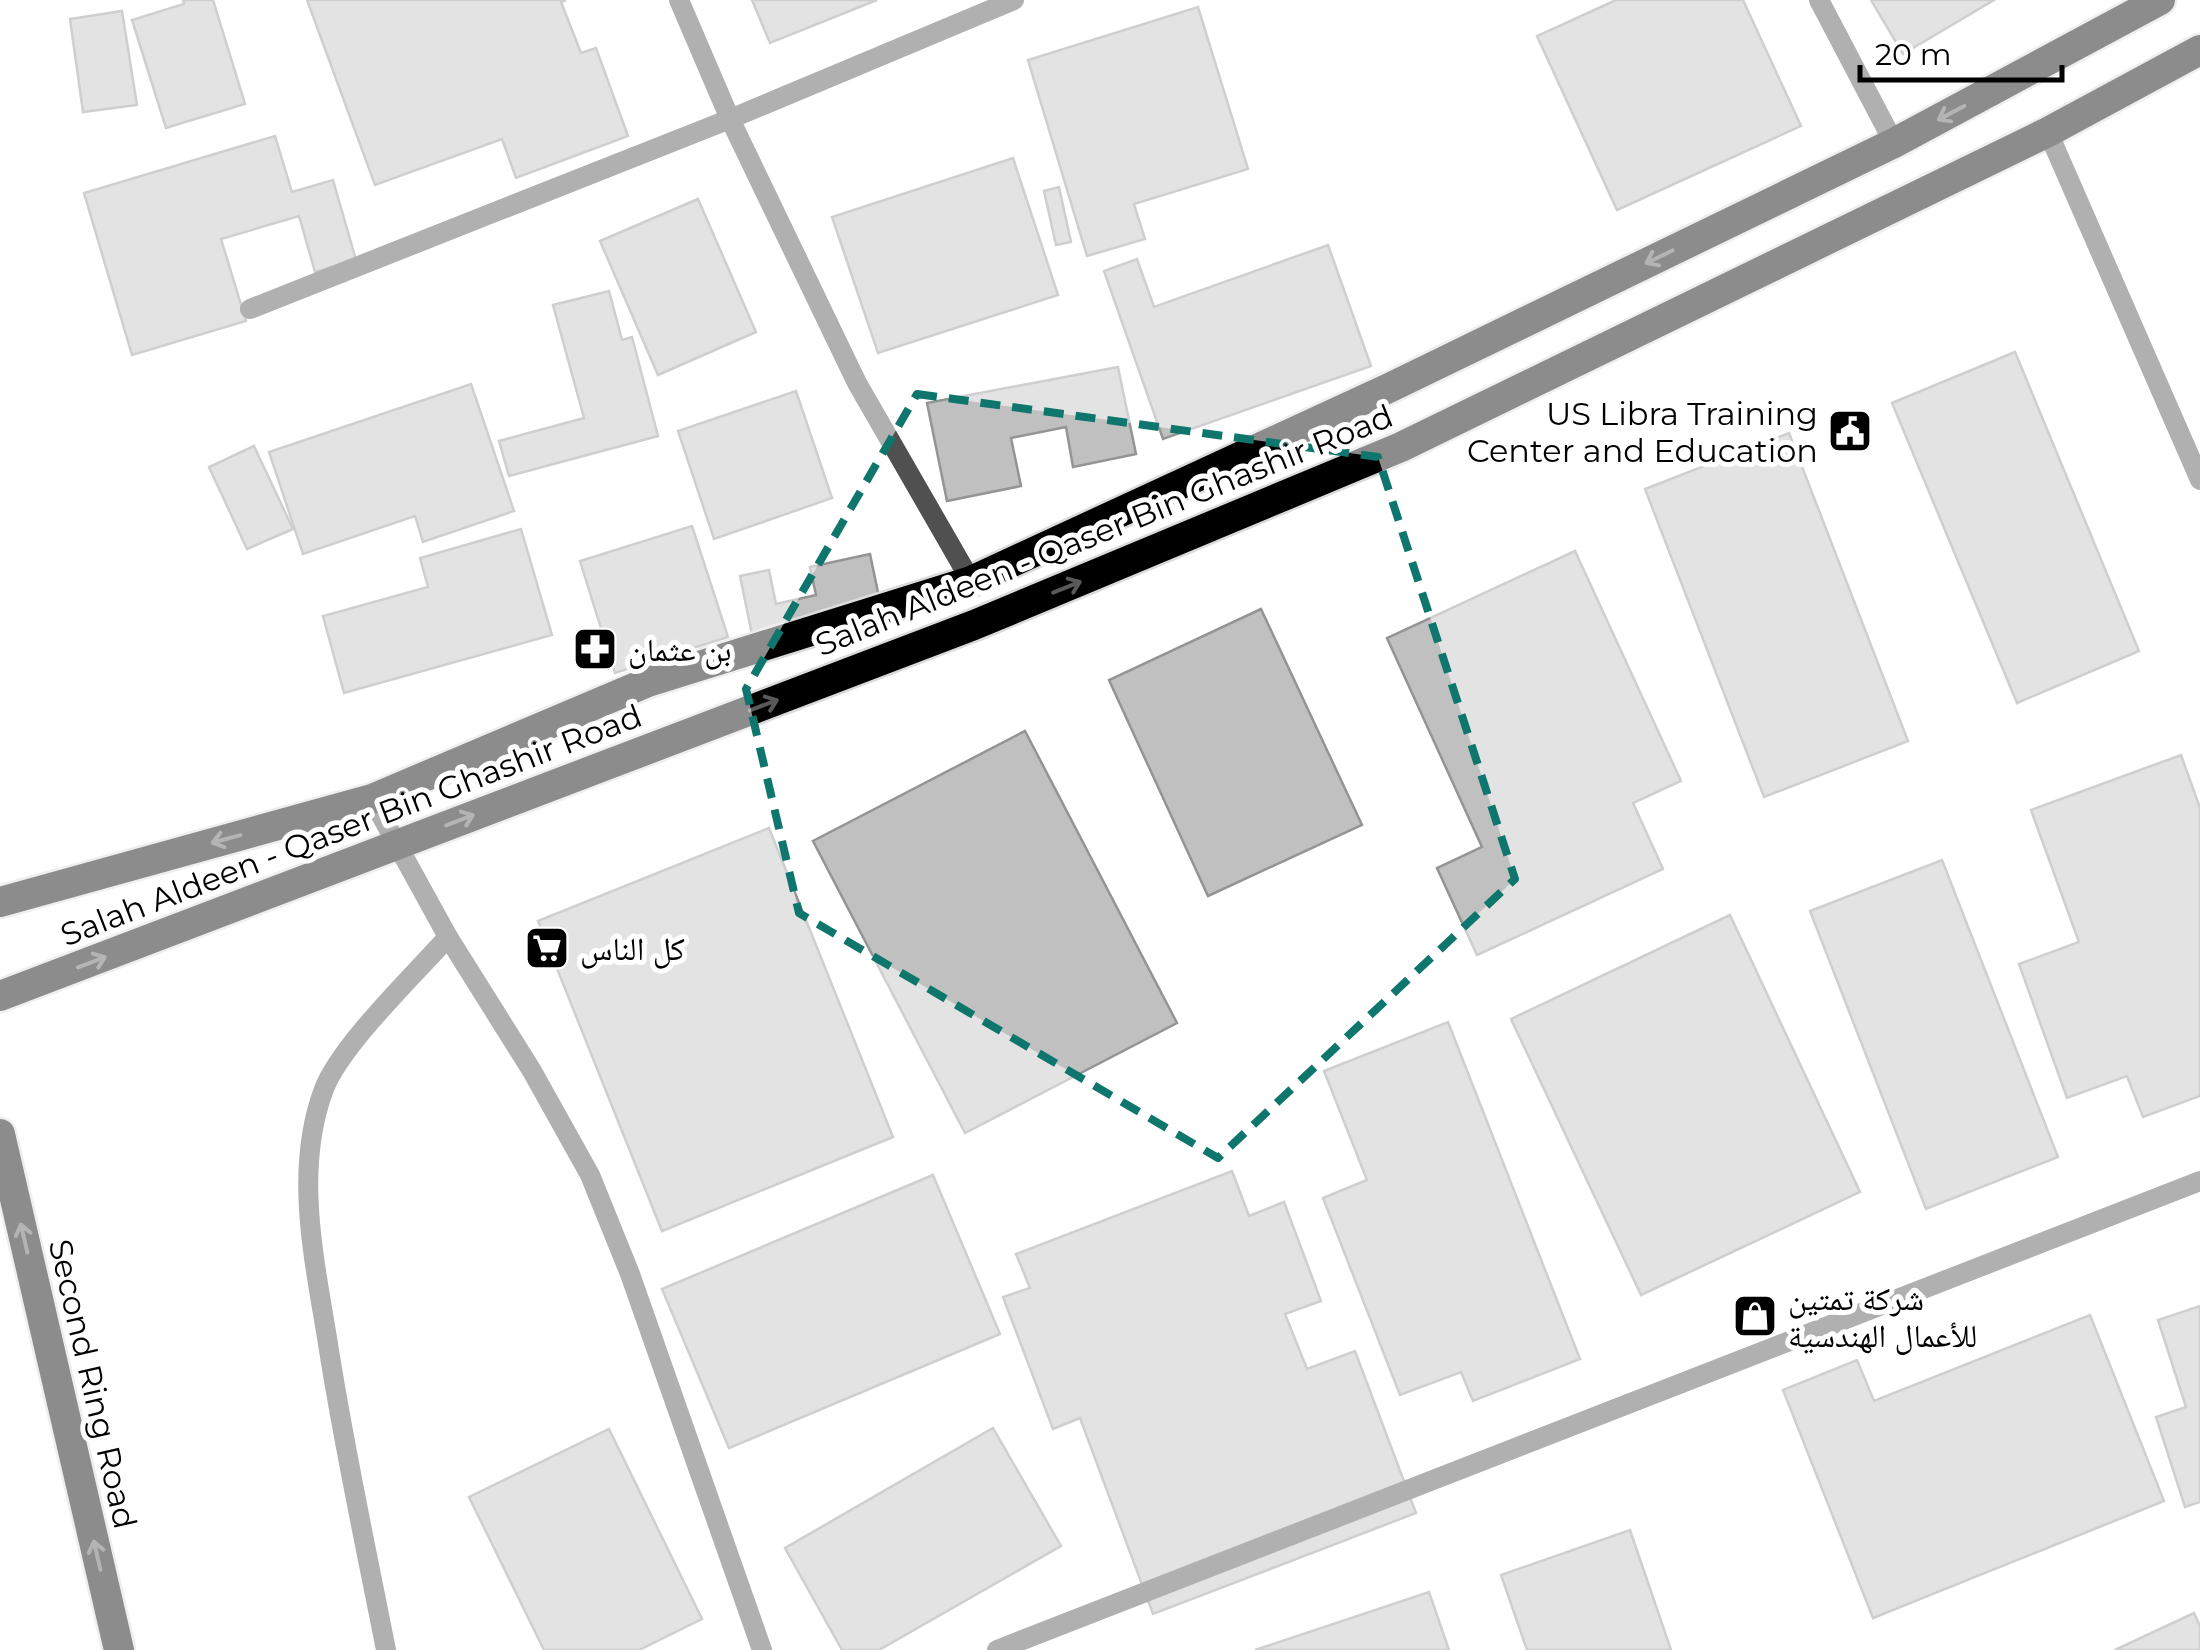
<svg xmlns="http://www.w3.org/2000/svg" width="2200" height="1650" font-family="Montserrat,'Noto Naskh Arabic',sans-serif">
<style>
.building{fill:#c0c0c0;stroke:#949494;stroke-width:2.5}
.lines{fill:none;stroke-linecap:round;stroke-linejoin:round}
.highway-casing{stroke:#dbdbdb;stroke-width:35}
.street{stroke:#505050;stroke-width:20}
.highway{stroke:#000;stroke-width:30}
.oneway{stroke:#595959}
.marked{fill:none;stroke:#0f766e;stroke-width:8;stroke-dasharray:20 12;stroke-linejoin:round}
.labels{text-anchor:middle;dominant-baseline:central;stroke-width:10;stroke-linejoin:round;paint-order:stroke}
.poi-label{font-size:32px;fill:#000;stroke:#fff;text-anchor:start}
.street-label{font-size:32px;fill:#000;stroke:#fff}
</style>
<rect width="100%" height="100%" fill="#fff"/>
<g class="building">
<path d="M 183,0 L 213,0 L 245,104 L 166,128 L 132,20 L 184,4 Z"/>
<path d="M 307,0 L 566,0 L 561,2 L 581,53 L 596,48 L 628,136 L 516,178 L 502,139 L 375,185 Z"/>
<path d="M 752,0 L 877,0 L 770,43 Z"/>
<path d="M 1616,0 L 1743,0 L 1801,126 L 1617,210 L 1537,36 Z"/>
<path d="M 1871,0 L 1994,0 L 1903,54 Z"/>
<path d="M 1198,7 L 1248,169 L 1134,204 L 1145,239 L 1087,256 L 1028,60 Z"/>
<path d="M 122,11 L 137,105 L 83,112 L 70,19 Z"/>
<path d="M 275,136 L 292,192 L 333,180 L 356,260 L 315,272 L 299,216 L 221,239 L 246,321 L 132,355 L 84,193 Z"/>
<path d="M 1013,158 L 1058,295 L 878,353 L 832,217 Z"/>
<path d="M 1059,187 L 1071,242 L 1056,245 L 1044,191 Z"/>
<path d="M 698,199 L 756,332 L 658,375 L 600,241 Z"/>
<path d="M 1328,245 L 1371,366 L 1163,439 L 1104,271 L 1137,259 L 1154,307 Z"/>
<path d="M 609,291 L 622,340 L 632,337 L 658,436 L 509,476 L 499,441 L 584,418 L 553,305 Z"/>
<path d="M 2015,352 L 2139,651 L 2017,703 L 1892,403 Z"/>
<path d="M 1118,367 L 1136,454 L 1073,467 L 1066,427 L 1011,438 L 1021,486 L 947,501 L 927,403 Z"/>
<path d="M 471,384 L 514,511 L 423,542 L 415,516 L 303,554 L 269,452 Z"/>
<path d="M 796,391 L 832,498 L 714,539 L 678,431 Z"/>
<path d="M 1789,433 L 1908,741 L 1764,797 L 1645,489 Z"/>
<path d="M 254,446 L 293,529 L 247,549 L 209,467 Z"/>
<path d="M 692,526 L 728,637 L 615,673 L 580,561 Z"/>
<path d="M 521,529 L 552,635 L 344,693 L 323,616 L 428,587 L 420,558 Z"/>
<path d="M 1575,551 L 1681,781 L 1633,803 L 1663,869 L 1477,955 L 1437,868 L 1482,847 L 1387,638 Z"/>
<path d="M 870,554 L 885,626 L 756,654 L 740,576 L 769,570 L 776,604 L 816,595 L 810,567 Z"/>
<path d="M 1261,609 L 1362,825 L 1208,896 L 1109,680 Z"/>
<path d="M 1025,731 L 1177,1023 L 965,1133 L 813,841 Z"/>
<path d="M 2181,755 L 2200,808 L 2200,1096 L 2143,1117 L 2127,1076 L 2067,1098 L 2019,964 L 2079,942 L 2031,810 Z"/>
<path d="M 769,828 L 893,1137 L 662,1231 L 538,921 Z"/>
<path d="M 1942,860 L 2058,1157 L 1926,1209 L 1810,911 Z"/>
<path d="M 1730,915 L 1860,1192 L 1641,1295 L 1511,1019 Z"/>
<path d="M 1448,1022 L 1580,1359 L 1473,1401 L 1461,1372 L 1400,1395 L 1323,1198 L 1367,1180 L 1324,1071 Z"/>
<path d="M 1232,1171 L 1249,1216 L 1284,1202 L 1321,1301 L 1285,1314 L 1307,1369 L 1355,1351 L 1416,1513 L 1153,1614 L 1080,1418 L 1053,1429 L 1003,1297 L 1030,1288 L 1016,1254 Z"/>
<path d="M 933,1175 L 1000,1334 L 729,1448 L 662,1289 Z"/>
<path d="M 2200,1306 L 2200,1502 L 2185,1507 L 2156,1417 L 2186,1407 L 2158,1320 Z"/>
<path d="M 2090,1315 L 2164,1501 L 1873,1618 L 1783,1390 L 1857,1360 L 1874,1401 Z"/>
<path d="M 993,1428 L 1061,1546 L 879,1650 L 842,1650 L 785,1548 Z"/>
<path d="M 609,1429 L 702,1619 L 639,1650 L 544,1650 L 469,1497 Z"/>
<path d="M 1630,1530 L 1671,1650 L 1527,1650 L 1501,1575 Z"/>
<path d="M 1429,1592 L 1449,1650 L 1255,1650 Z"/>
<path d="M 2194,1613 L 2200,1626 L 2200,1650 L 2115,1650 Z"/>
</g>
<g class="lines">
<defs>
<g id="highway">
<path d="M 0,902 L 372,799 L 648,682 L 971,581 L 1389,388 L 1894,143 L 2160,0"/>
<path d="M 0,996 L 974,625 L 1401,447 L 2048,132 L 2200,50"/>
<path d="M 0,1134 L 119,1650"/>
</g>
</defs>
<use href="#highway" class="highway-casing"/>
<g class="street">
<path d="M 679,0 L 730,119 L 857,383 L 971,581"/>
<path d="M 1819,0 L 1894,143"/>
<path d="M 2048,132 L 2200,480"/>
<path d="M 250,309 L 730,119 L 1014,0"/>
<path d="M 372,799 L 448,937 L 532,1071 L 590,1175 L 630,1274 L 762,1650"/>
<path d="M 386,1650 C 366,1548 344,1447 328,1344 C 315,1262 293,1171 324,1089 C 341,1045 414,975 448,937"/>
<path d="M 997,1650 L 2200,1181"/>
</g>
<use href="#highway" class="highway"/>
</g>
<defs><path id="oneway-shaft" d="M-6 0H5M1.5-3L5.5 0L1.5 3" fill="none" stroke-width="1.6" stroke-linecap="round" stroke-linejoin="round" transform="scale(2.5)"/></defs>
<g class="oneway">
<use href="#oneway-shaft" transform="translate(1951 113) rotate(152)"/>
<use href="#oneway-shaft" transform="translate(1659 257) rotate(154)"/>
<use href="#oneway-shaft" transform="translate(1067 587) rotate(-22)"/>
<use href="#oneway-shaft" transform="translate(764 705) rotate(-21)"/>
<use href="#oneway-shaft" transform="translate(460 820) rotate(-21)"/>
<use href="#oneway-shaft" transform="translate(226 839) rotate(165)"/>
<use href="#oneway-shaft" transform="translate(92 962) rotate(-21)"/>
<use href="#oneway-shaft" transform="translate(24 1238) rotate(-103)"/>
<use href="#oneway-shaft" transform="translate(97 1555) rotate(-103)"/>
</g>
<path d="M0 0H2200V1650H0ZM 917,394 L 1378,457 L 1515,879 L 1218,1158 L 799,913 L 746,689 Z" fill="#fff" fill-opacity=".55" fill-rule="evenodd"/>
<path class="marked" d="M 917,394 L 1378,457 L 1515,879 L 1218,1158 L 799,913 L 746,689 Z"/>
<defs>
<symbol id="civic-square" viewBox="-11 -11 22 22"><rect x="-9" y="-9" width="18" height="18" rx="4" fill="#000" stroke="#fff"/><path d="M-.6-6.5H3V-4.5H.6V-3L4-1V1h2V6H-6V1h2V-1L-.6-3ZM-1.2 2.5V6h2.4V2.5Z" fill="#fff"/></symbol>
<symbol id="pharmacy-square" viewBox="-11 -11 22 22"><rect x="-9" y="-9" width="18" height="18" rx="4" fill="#000" stroke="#fff"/><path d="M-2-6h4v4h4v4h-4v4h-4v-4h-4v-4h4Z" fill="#fff"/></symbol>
<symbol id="supermarket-square" viewBox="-11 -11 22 22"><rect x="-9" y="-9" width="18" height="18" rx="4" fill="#000" stroke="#fff"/><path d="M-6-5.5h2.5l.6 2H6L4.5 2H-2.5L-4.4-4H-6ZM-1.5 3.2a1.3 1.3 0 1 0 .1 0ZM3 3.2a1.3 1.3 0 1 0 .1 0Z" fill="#fff"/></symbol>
<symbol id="shop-square" viewBox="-11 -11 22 22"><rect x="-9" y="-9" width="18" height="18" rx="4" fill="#000" stroke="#fff"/><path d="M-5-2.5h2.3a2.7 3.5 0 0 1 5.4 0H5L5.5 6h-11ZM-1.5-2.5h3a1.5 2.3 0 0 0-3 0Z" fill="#fff"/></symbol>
</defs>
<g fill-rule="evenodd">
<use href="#civic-square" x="1825" y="406" width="50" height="50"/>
<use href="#pharmacy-square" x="570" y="624" width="50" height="50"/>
<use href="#supermarket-square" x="522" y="923" width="50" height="50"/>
<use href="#shop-square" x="1730" y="1291" width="50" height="50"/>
</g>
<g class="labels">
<g class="poi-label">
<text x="1818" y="413" text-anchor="end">US Libra Training<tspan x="1818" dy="37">Center and Education</tspan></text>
<text x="628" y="649">بن عثمان</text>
<text x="580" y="948">كل الناس</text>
<text x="1788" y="1298">شركة تمتين<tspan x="1788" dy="37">للأعمال الهندسية</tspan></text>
</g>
<g class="street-label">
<text transform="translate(1104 530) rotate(-22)">Salah Aldeen - Qaser Bin Ghashir Road</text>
<text transform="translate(351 825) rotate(-21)">Salah Aldeen - Qaser Bin Ghashir Road</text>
<text transform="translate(93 1384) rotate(77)">Second Ring Road</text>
</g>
</g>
<path d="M1860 65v15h202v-15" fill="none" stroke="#000000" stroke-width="5"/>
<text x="1875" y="65" font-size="30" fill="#000000" stroke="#ffffff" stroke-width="8" paint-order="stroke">20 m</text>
</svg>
